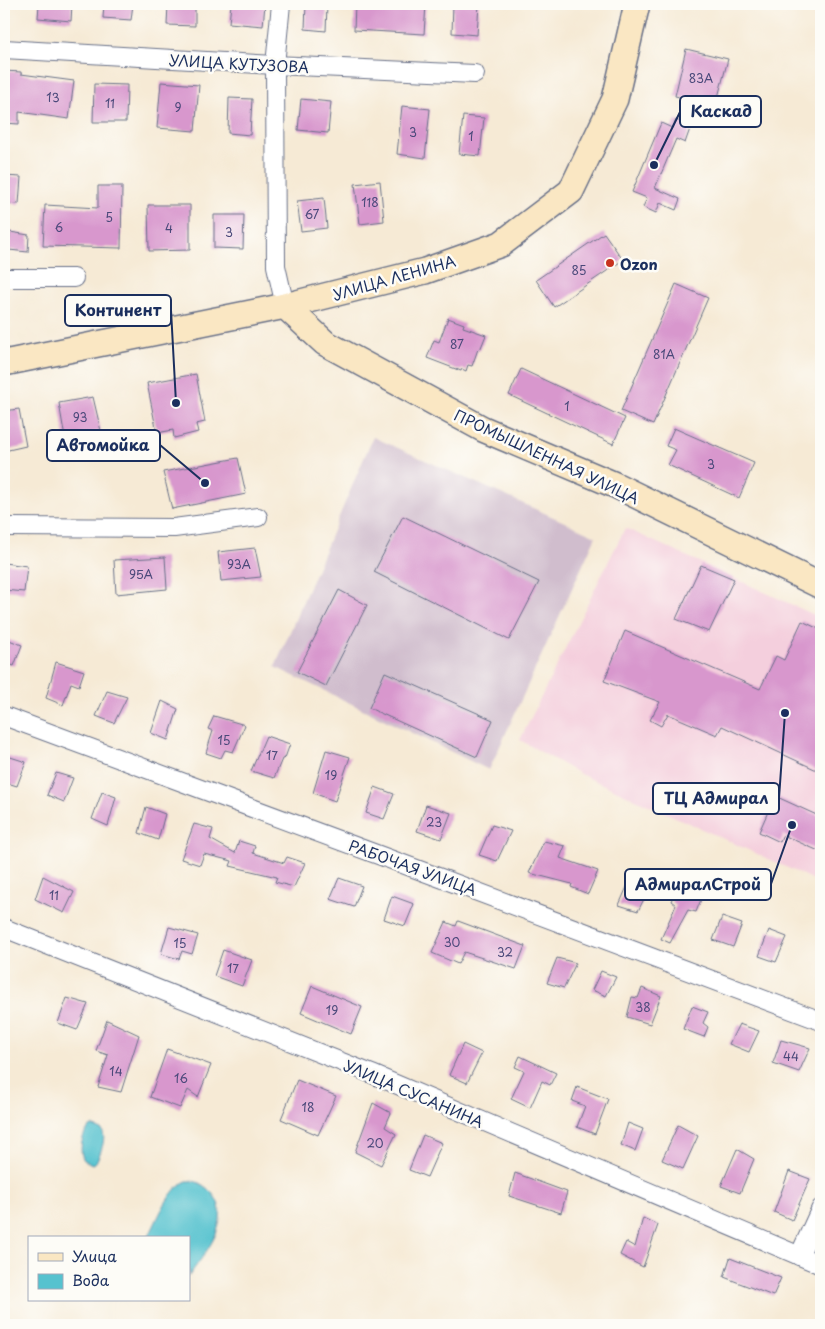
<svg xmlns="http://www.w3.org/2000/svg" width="825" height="1329" font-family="'Playpen Sans',sans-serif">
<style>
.built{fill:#f4cfdd}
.industrial{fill:#d0bdcd}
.water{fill:#56c2cf;stroke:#387896}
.building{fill:#d897cd}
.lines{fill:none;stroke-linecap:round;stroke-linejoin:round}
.street-casing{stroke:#687088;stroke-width:20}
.secondary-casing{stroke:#687088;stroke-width:28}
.street{stroke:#fff;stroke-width:18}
.secondary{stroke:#fae7c3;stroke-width:25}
.poi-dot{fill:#c8321e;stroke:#fdfcf7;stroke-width:2}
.labels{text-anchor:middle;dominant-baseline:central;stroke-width:5;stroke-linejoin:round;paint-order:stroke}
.number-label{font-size:12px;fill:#4a497a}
.street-label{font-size:15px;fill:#1b2f5e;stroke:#fdfcf7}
.poi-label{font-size:15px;font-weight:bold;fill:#1b2f5e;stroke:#fdfcf7;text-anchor:start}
.leader{fill:none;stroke:#1b2f5e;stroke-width:2}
.callout-dot{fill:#1b2f5e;stroke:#fdfcf7;stroke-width:2}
.callout{fill:#fdfcf7;stroke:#1b2f5e;stroke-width:2}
.callout-label{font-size:16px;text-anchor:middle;font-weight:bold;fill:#1b2f5e}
</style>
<rect width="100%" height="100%" fill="#fdfcf7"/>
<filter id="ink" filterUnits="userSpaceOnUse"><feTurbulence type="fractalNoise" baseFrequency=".02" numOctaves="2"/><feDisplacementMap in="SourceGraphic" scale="10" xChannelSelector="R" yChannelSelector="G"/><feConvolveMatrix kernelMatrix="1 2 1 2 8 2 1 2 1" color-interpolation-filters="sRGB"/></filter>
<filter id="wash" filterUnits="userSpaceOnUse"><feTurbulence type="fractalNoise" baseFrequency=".0096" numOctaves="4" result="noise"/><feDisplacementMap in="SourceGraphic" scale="20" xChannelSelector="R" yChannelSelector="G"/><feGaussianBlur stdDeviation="1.12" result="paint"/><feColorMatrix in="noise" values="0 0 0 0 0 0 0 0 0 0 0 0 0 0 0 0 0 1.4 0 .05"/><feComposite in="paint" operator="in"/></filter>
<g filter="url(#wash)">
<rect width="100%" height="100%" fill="#f6ead5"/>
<path class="built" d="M 625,528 L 821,618 L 821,883 L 580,774 L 520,740 Z"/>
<path class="industrial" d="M 373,437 L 596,536 L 489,770 L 275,667 Z"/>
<g class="water">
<path d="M 92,1126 L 102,1130 C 107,1139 100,1154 96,1162 L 92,1164 L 84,1160 C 78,1151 82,1131 92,1126 Z"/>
<path d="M 187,1181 C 197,1180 204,1185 211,1192 C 236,1219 204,1254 189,1276 L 189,1238 L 148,1238 C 157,1221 169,1187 187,1181 Z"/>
</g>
<g id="blocks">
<g class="building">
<path d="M 39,4 L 72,4 L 71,21 L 38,18 Z"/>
<path d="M 104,4 L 133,4 L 131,20 L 103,18 Z"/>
<path d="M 168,4 L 195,4 L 195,26 L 167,25 Z"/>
<path d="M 231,4 L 265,4 L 263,26 L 229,23 Z"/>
<path d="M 306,4 L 327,5 L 326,31 L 305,29 Z"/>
<path d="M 355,4 L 426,4 L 424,34 L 354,30 Z"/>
<path d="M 453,4 L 479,4 L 477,35 L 452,33 Z"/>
<path d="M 686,49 L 728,59 L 716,105 L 675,96 Z"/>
<path d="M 4,71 L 21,72 L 21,74 L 74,81 L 69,119 L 19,112 L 19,124 L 4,123 Z"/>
<path d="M 161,82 L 199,85 L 195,131 L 157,128 Z"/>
<path d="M 94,84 L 127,85 L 126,122 L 93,122 Z"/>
<path d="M 229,98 L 252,99 L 250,135 L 228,133 Z"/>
<path d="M 301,99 L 331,102 L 328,133 L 298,130 Z"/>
<path d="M 402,106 L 430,109 L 425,158 L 397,154 Z"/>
<path d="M 463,116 L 484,118 L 480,156 L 459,154 Z"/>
<path d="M 676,120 L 691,126 L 685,143 L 676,139 L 655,188 L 680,199 L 676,210 L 660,203 L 656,213 L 643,207 L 647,198 L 632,192 L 661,123 L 672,128 Z"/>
<path d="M 4,176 L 21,177 L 19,204 L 4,203 Z"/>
<path d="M 380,181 L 384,221 L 360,224 L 355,184 Z"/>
<path d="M 98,186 L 122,186 L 121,248 L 43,246 L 45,205 L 98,208 Z"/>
<path d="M 324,198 L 327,228 L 301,231 L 297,201 Z"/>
<path d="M 148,205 L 190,205 L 190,250 L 149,251 Z"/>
<path d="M 214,215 L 244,215 L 243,249 L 214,248 Z"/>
<path d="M 10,232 L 29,235 L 28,252 L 9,250 Z"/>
<path d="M 604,233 L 623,260 L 554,307 L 536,280 Z"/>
<path d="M 676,284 L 708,298 L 653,425 L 621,411 Z"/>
<path d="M 448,318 L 464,324 L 463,327 L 486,335 L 480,350 L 478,349 L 472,366 L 468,365 L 466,371 L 462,369 L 461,371 L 427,358 L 434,340 L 439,342 Z"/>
<path d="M 521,369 L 625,418 L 613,444 L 509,395 Z"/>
<path d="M 196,374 L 205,422 L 196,424 L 198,432 L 174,438 L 173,430 L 157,433 L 147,383 Z"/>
<path d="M 93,397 L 101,431 L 65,438 L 59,403 Z"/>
<path d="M 19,409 L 26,446 L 4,451 L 4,411 Z"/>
<path d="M 674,428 L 754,463 L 739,498 L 668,465 L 676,450 L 666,446 Z"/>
<path d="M 238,458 L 246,494 L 172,509 L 163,472 Z"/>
<path d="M 403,516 L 539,582 L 509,640 L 374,572 Z"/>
<path d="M 255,548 L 261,577 L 221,581 L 218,552 Z"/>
<path d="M 165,557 L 167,589 L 116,594 L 114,560 Z"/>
<path d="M 4,563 L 27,566 L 24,592 L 4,590 Z"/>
<path d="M 701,565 L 734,579 L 709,632 L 676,619 Z"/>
<path d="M 339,590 L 367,605 L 326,686 L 297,672 Z"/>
<path d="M 802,621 L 821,630 L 821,772 L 722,726 L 717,735 L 668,714 L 661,726 L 650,720 L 660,702 L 604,681 L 625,631 L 760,689 L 776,656 L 784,660 Z"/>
<path d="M 4,638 L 22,645 L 14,666 L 4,662 Z"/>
<path d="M 56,662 L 84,671 L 79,686 L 71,683 L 63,705 L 46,698 Z"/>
<path d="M 385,672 L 493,720 L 477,757 L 369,708 Z"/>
<path d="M 107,691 L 127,697 L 114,723 L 96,716 Z"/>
<path d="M 162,701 L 178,709 L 168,740 L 151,733 Z"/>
<path d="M 214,716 L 245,725 L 233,752 L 225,750 L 221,758 L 206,753 L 213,731 L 208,729 Z"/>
<path d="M 266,736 L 290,744 L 285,758 L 282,759 L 274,778 L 251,771 Z"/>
<path d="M 326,750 L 350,757 L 335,801 L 313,793 Z"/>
<path d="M 4,755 L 26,762 L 17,786 L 4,782 Z"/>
<path d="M 56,773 L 73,778 L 64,802 L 47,795 Z"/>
<path d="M 375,787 L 394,794 L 384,819 L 366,813 Z"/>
<path d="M 102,792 L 116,797 L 108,826 L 92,819 Z"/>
<path d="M 775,796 L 821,817 L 821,852 L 783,835 L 780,842 L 759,832 Z"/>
<path d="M 426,805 L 451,813 L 441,839 L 417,831 Z"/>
<path d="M 146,807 L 165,814 L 158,840 L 139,833 Z"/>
<path d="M 194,824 L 213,829 L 210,839 L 235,853 L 239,841 L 255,846 L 253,853 L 284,863 L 287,857 L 305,863 L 294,887 L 275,882 L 277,877 L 230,866 L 232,861 L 204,854 L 200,865 L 181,859 Z"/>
<path d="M 492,825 L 511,831 L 497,861 L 479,855 Z"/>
<path d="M 544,841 L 565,846 L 560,858 L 598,871 L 588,894 L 571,887 L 572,884 L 529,873 Z"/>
<path d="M 634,871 L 655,877 L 638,911 L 619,905 Z"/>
<path d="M 43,876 L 74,892 L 64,913 L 35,899 Z"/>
<path d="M 339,878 L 362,886 L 354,907 L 330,899 Z"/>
<path d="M 677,888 L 702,897 L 696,912 L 688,910 L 670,943 L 661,939 L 676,905 L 671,901 Z"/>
<path d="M 392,896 L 414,904 L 405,926 L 384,919 Z"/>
<path d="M 722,917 L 742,924 L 733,947 L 713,940 Z"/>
<path d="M 458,921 L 525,946 L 516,969 L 464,952 L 458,964 L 432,953 L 446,922 L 456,926 Z"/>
<path d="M 169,927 L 198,935 L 192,954 L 182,951 L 179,959 L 161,954 Z"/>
<path d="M 769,930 L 787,937 L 776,962 L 759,956 Z"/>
<path d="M 223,950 L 252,960 L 242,986 L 214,976 Z"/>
<path d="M 557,958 L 576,963 L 564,988 L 547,983 Z"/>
<path d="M 601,971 L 616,977 L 606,996 L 592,990 Z"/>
<path d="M 312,986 L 362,1007 L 351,1034 L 301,1013 Z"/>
<path d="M 642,988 L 661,996 L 650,1024 L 627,1017 L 632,997 L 638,998 Z"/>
<path d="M 67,998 L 88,1004 L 77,1030 L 58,1023 Z"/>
<path d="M 692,1006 L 708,1012 L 703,1023 L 708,1027 L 704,1037 L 683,1029 Z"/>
<path d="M 107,1020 L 139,1035 L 121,1092 L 98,1087 L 108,1055 L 96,1051 Z"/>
<path d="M 739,1024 L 759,1031 L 749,1052 L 729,1044 Z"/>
<path d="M 781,1040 L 810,1048 L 799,1072 L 773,1063 Z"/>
<path d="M 463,1044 L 482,1053 L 467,1083 L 449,1075 Z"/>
<path d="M 167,1049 L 211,1065 L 198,1097 L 188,1090 L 180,1108 L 150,1097 Z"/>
<path d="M 520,1056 L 556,1073 L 550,1085 L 542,1081 L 530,1108 L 511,1099 L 524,1071 L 515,1067 Z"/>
<path d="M 297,1080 L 336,1096 L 318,1135 L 281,1119 Z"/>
<path d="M 577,1087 L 608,1099 L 595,1134 L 577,1127 L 585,1106 L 572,1101 Z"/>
<path d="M 373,1103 L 391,1113 L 385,1127 L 396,1134 L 381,1165 L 355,1152 Z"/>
<path d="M 628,1123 L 643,1129 L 635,1151 L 621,1145 Z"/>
<path d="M 678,1125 L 698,1136 L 683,1169 L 662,1160 Z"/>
<path d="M 423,1135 L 442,1143 L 427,1177 L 409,1170 Z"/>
<path d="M 737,1149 L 754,1159 L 740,1193 L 721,1186 Z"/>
<path d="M 789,1171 L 810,1179 L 792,1220 L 774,1212 Z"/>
<path d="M 515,1173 L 567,1192 L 561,1213 L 509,1196 Z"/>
<path d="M 643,1218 L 658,1225 L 643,1267 L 620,1255 L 626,1242 L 635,1247 Z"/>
<path d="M 730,1258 L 781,1278 L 773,1296 L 724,1277 Z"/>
</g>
</g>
</g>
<g filter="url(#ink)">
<use href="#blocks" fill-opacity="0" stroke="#687088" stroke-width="1"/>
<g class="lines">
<defs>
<g id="street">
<path d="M 281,4 L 275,65 L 276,266 L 285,306"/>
<path d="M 4,49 L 275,65 L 475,74"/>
<path d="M 4,278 L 74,278"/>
<path d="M 4,527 L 174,528 L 258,517"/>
<path d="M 4,716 L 446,880 L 821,1021"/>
<path d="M 4,928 L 372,1074 L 821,1265"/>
<path d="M 799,1256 L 821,1208"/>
</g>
<g id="secondary">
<path d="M 285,306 L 325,343 L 483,429 L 615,485 L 821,586"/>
<path d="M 4,363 L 285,306 L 425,271 L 501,244 L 571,191 L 615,99 L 637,4"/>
</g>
</defs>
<use href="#street" class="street-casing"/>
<use href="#secondary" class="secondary-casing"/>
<use href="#street" class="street"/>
<use href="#secondary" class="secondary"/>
</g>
</g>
<circle class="poi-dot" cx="610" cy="263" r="5"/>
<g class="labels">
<g class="number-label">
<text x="701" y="78">83А</text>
<text x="53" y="97">13</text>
<text x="110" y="103">11</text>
<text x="178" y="107">9</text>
<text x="413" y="132">3</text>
<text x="471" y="136">1</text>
<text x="370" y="202">118</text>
<text x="312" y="214">67</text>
<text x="109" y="217">5</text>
<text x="59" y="227">6</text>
<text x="169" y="228">4</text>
<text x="229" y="232">3</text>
<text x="579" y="270">85</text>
<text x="457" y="344">87</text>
<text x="664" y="354">81А</text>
<text x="567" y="406">1</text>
<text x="80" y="417">93</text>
<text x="711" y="464">3</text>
<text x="239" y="564">93А</text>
<text x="141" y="574">95А</text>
<text x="224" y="740">15</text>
<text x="272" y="755">17</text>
<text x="331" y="775">19</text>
<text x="434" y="822">23</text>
<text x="54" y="895">11</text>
<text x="452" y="942">30</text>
<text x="180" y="943">15</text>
<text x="505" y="952">32</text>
<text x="233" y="968">17</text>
<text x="643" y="1007">38</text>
<text x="332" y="1010">19</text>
<text x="791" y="1056">44</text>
<text x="116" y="1071">14</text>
<text x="181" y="1078">16</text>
<text x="308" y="1107">18</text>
<text x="375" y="1143">20</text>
</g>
<g class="street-label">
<text transform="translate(239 63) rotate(3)">УЛИЦА КУТУЗОВА</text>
<text transform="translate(394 277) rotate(-16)">УЛИЦА ЛЕНИНА</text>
<text transform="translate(547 456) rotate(25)">ПРОМЫШЛЕННАЯ УЛИЦА</text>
<text transform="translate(413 867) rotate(20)">РАБОЧАЯ УЛИЦА</text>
<text transform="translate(414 1093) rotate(23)">УЛИЦА СУСАНИНА</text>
</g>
<g class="poi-label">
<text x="620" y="263">Ozon</text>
</g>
</g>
<path class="leader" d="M654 165L680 112M176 403L171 310M205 483L160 445M785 713L779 798M792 825L771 884"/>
<g class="callout-dot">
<circle cx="654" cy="165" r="5"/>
<circle cx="176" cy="403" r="5"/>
<circle cx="205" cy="483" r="5"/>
<circle cx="785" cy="713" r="5"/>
<circle cx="792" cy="825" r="5"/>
</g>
<g class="callout">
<rect x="680" y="96" width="81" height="31" rx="5"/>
<rect x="65" y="295" width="106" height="31" rx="5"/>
<rect x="47" y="430" width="113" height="31" rx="5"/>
<rect x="653" y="783" width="126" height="31" rx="5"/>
<rect x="625" y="869" width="146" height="31" rx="5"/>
</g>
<g class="callout-label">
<text x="721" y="117">Каскад</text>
<text x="118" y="316">Континент</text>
<text x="103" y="451">Автомойка</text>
<text x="716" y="804">ТЦ Адмирал</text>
<text x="698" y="890">АдмиралСтрой</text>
</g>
<rect width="825" height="1329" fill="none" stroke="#fdfcf7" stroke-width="20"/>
<rect x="28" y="1236" width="162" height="65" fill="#fdfcf7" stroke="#a3aaba"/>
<rect x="38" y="1253" width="25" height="8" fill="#fae7c3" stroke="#a3aaba"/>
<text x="72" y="1262" font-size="15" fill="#1b2f5e">Улица</text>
<rect x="38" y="1274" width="25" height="15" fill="#56c2cf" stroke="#a3aaba"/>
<text x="72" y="1286" font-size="15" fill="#1b2f5e">Вода</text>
</svg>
